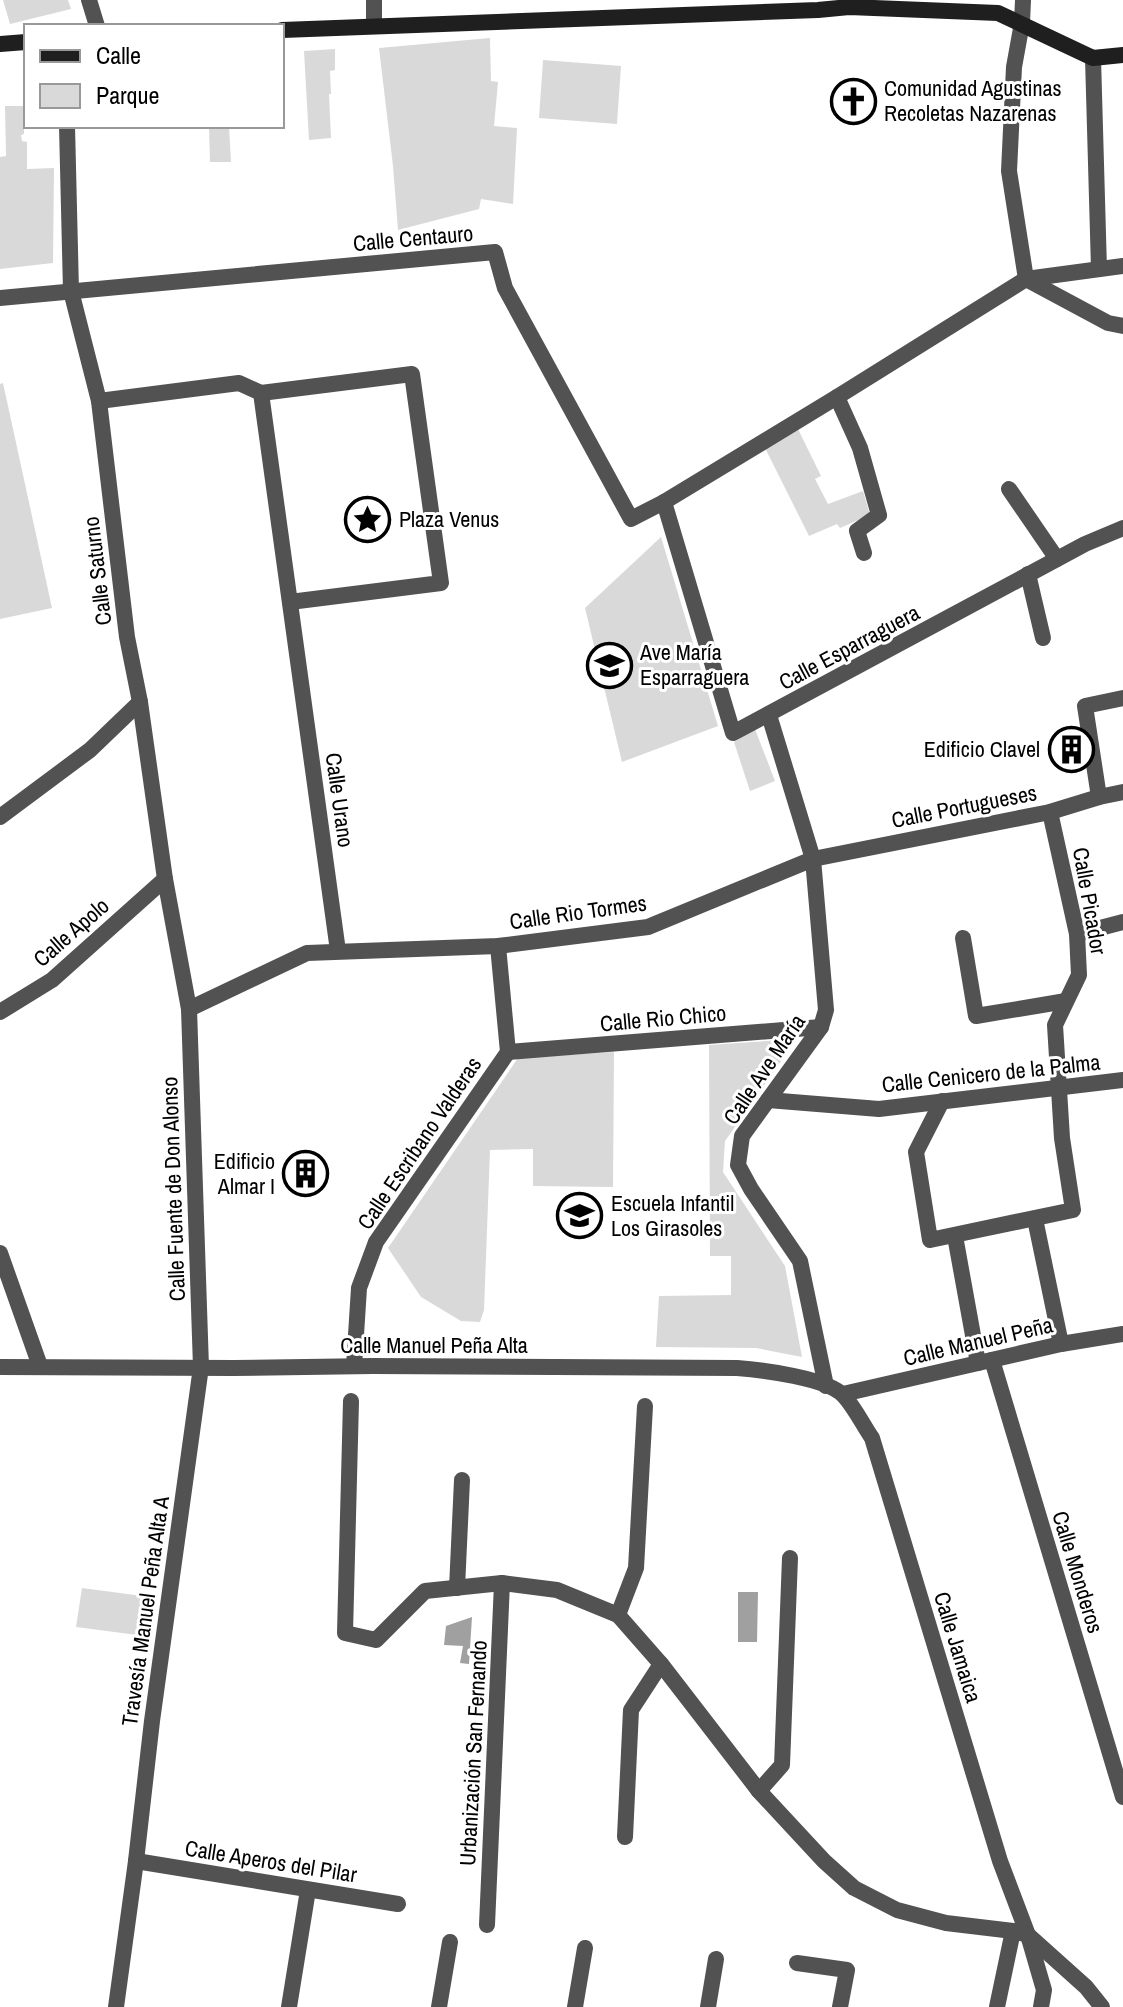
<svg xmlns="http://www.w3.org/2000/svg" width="1123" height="2007" font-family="'Archivo Narrow',sans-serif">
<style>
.green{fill:#d9d9d9}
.water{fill:#a0a0a0}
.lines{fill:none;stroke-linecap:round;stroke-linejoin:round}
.street{stroke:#525252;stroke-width:16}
.secondary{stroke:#1f1f1f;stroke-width:16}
.labels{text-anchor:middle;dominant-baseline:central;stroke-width:6;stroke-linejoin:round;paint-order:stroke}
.poi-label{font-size:22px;fill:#000;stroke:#fff;text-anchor:start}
.street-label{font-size:22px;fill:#000;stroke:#fff}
</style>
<rect width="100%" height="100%" fill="#fff"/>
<g class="green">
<path d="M 3,0 L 68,0 L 71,9 L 10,24 Z"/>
<path d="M 490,38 L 491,81 L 498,82 L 494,126 L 517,128 L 513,204 L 481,199 L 479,209 L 398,230 L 393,166 L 379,48 Z"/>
<path d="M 335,49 L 335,70 L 330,71 L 331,94 L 329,94 L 331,138 L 309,140 L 304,51 Z"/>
<path d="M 543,60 L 621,66 L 617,124 L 539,118 Z"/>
<path d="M 5,106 L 25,106 L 26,127 L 24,128 L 24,134 L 21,135 L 22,141 L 27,142 L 27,169 L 54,168 L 53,263 L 0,269 L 0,157 L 6,156 Z"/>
<path d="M 209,126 L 229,126 L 231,162 L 210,162 Z"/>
<path d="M 3,383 L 52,608 L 0,619 L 0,384 Z"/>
<path d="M 798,429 L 821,476 L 815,479 L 828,504 L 863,491 L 870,515 L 840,528 L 837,524 L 809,536 L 765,448 Z"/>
<path d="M 661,537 L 718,726 L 622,762 L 585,608 Z"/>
<path d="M 755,729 L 775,781 L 750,791 L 734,742 Z"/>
<path d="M 781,1040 L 789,1041 L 791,1047 L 725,1141 L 723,1172 L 785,1266 L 802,1357 L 756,1348 L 656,1347 L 659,1296 L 731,1295 L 731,1256 L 710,1256 L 709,1045 Z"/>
<path d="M 614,1052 L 613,1187 L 533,1186 L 533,1149 L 490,1150 L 484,1310 L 480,1322 L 461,1321 L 421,1297 L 388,1248 L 518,1058 Z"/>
<path d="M 82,1588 L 150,1597 L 145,1636 L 76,1627 Z"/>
</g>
<g class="water">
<path d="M 738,1592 L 758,1592 L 757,1642 L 738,1642 Z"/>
<path d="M 472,1617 L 469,1664 L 460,1663 L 463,1646 L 444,1645 L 446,1626 Z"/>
</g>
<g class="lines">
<g class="street">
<path d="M 89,0 L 97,26"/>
<path d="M 1023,0 L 1022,23 L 1014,67 L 1009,171 L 1026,279"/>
<path d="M 374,26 L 374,0"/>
<path d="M 1093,58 L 1099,269"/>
<path d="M 67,126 L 71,291 L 99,401 L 127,637 L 140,702 L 165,879 L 189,1009 L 201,1367 L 152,1721 L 136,1861 L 116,2007"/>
<path d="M 1026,279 L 1108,323 L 1123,326"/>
<path d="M 0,298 L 495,252 L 505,288 L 631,519 L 664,502 L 837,397 L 1026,279 L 1123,266"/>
<path d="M 261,393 L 412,374 L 441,583 L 290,602"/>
<path d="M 837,397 L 860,448 L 879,515 L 857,531 L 864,553"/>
<path d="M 99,401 L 239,383 L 261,393 L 338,951"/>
<path d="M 1009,489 L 1057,559"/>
<path d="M 664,502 L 733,733 L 1085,544 L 1123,528"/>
<path d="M 1028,574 L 1043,638"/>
<path d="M 769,715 L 813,859 L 826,1010 L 821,1027 L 742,1136 L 738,1165 L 751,1189 L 800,1261 L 826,1386"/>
<path d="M 1099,797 L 1085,706 L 1123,698"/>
<path d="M 0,817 L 90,750 L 140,702"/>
<path d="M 1077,934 L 1123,922"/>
<path d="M 963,938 L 976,1016 L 1066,1001"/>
<path d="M 189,1009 L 307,953 L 498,946 L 648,927 L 813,859 L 1050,812 L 1099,797 L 1123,792"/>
<path d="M 0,1012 L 52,980 L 165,879"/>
<path d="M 508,1052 L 821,1027"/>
<path d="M 768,1100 L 879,1109 L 1123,1080"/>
<path d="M 942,1101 L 916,1152 L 930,1240 L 1073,1210 L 1062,1138 L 1055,1025 L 1079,975 L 1077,934 L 1050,812"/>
<path d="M 1035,1219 L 1061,1344"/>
<path d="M 955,1236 L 978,1363"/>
<path d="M 0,1253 L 40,1366"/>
<path d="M 992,1360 L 1123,1797"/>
<path d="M 354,1366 L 359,1288 L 376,1242 L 508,1052 L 498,946"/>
<path d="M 0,1367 L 234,1368 L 373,1366 L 737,1368 C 762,1370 828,1378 844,1396 C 855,1408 863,1425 872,1438 L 1000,1861 L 1028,1935 L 1044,1990 L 1041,2007"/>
<path d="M 843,1394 L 1061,1344 L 1123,1334"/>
<path d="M 351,1401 L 345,1633 L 376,1640 L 425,1591 L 502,1583 L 557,1590 L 618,1615 L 661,1664 L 759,1791 L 824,1861 L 854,1888 L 897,1910 L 946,1923 L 1013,1931 L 1028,1935 L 1086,1987 L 1102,2007"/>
<path d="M 457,1588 L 462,1480"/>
<path d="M 618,1615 L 636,1568 L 645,1406"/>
<path d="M 759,1791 L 782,1765 L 790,1558"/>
<path d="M 625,1837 L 631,1710 L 661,1664"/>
<path d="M 136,1861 L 398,1904"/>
<path d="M 487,1925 L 502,1583"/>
<path d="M 797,1963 L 847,1970 L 840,2007"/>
<path d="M 289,2007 L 308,1890"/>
<path d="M 439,2007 L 450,1942"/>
<path d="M 575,2007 L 585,1948"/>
<path d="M 708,2007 L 716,1959"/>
<path d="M 997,2007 L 1013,1931"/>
</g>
<g class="secondary">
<path d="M 282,30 L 818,10 L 849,7 L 998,13 L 1093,58 L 1123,55"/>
<path d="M 0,44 L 26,42"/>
</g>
</g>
<defs>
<symbol id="church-ring" viewBox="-11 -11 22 22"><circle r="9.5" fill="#fff" stroke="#000" stroke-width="1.5"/><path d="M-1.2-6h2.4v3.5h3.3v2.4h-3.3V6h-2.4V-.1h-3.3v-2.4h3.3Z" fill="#000"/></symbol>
<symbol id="sight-ring" viewBox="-11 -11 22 22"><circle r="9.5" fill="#fff" stroke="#000" stroke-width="1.5"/><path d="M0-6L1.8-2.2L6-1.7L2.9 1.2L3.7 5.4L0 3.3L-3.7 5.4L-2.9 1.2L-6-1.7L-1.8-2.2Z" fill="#000"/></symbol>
<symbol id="school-ring" viewBox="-11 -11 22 22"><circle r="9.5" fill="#fff" stroke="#000" stroke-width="1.5"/><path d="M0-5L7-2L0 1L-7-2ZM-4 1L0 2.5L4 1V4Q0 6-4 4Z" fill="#000"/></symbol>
<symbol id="building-ring" viewBox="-11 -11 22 22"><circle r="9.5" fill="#fff" stroke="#000" stroke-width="1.5"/><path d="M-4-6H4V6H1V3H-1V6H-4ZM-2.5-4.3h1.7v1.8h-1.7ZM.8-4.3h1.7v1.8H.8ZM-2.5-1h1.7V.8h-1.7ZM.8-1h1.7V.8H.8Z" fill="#000"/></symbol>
</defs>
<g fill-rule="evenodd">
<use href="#church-ring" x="828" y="76" width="51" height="51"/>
<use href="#sight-ring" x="342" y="494" width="51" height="51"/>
<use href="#school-ring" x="584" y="640" width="51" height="51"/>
<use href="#building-ring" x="1046" y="724" width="51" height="51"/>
<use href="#building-ring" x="280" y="1148" width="51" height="51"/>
<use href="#school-ring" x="554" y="1190" width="51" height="51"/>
</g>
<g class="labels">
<g class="poi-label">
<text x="884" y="88">Comunidad Agustinas<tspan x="884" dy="25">Recoletas Nazarenas</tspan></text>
<text x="399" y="519">Plaza Venus</text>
<text x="640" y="652">Ave María<tspan x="640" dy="25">Esparraguera</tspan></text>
<text x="1040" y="749" text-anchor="end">Edificio Clavel</text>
<text x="275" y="1161" text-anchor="end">Edificio<tspan x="275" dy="25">Almar I</tspan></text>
<text x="611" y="1203">Escuela Infantil<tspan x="611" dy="25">Los Girasoles</tspan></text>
</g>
<g class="street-label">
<text transform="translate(413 238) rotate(-5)">Calle Centauro</text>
<text transform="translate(97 571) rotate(-97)">Calle Saturno</text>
<text transform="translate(849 647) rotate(-28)">Calle Esparraguera</text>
<text transform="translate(340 800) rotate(82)">Calle Urano</text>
<text transform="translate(964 806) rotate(-11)">Calle Portugueses</text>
<text transform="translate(1090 901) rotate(80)">Calle Picador</text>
<text transform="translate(578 912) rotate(-8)">Calle Rio Tormes</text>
<text transform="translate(71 932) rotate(-41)">Calle Apolo</text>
<text transform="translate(663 1018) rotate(-5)">Calle Rio Chico</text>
<text transform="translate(764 1069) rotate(-56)">Calle Ave María</text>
<text transform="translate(991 1073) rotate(-6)">Calle Cenicero de la Palma</text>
<text transform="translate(419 1143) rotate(-56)">Calle Escribano Valderas</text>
<text transform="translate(173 1189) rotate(-92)">Calle Fuente de Don Alonso</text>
<text transform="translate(978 1341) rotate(-13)">Calle Manuel Peña</text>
<text x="434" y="1345">Calle Manuel Peña Alta</text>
<text transform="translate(1078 1572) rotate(73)">Calle Monderos</text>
<text transform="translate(145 1611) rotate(-82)">Travesía Manuel Peña Alta A</text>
<text transform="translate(958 1647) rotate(73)">Calle Jamaica</text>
<text transform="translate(473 1753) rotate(-87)">Urbanización San Fernando</text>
<text transform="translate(271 1861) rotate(9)">Calle Aperos del Pilar</text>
</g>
</g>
<rect x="24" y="24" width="260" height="104" fill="#ffffff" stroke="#999999" stroke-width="2"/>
<rect x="40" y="50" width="40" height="12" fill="#1f1f1f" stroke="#999999" stroke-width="2"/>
<text x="96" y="64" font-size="24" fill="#000000">Calle</text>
<rect x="40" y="84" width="40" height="24" fill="#d9d9d9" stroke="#999999" stroke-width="2"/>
<text x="96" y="104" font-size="24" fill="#000000">Parque</text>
</svg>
